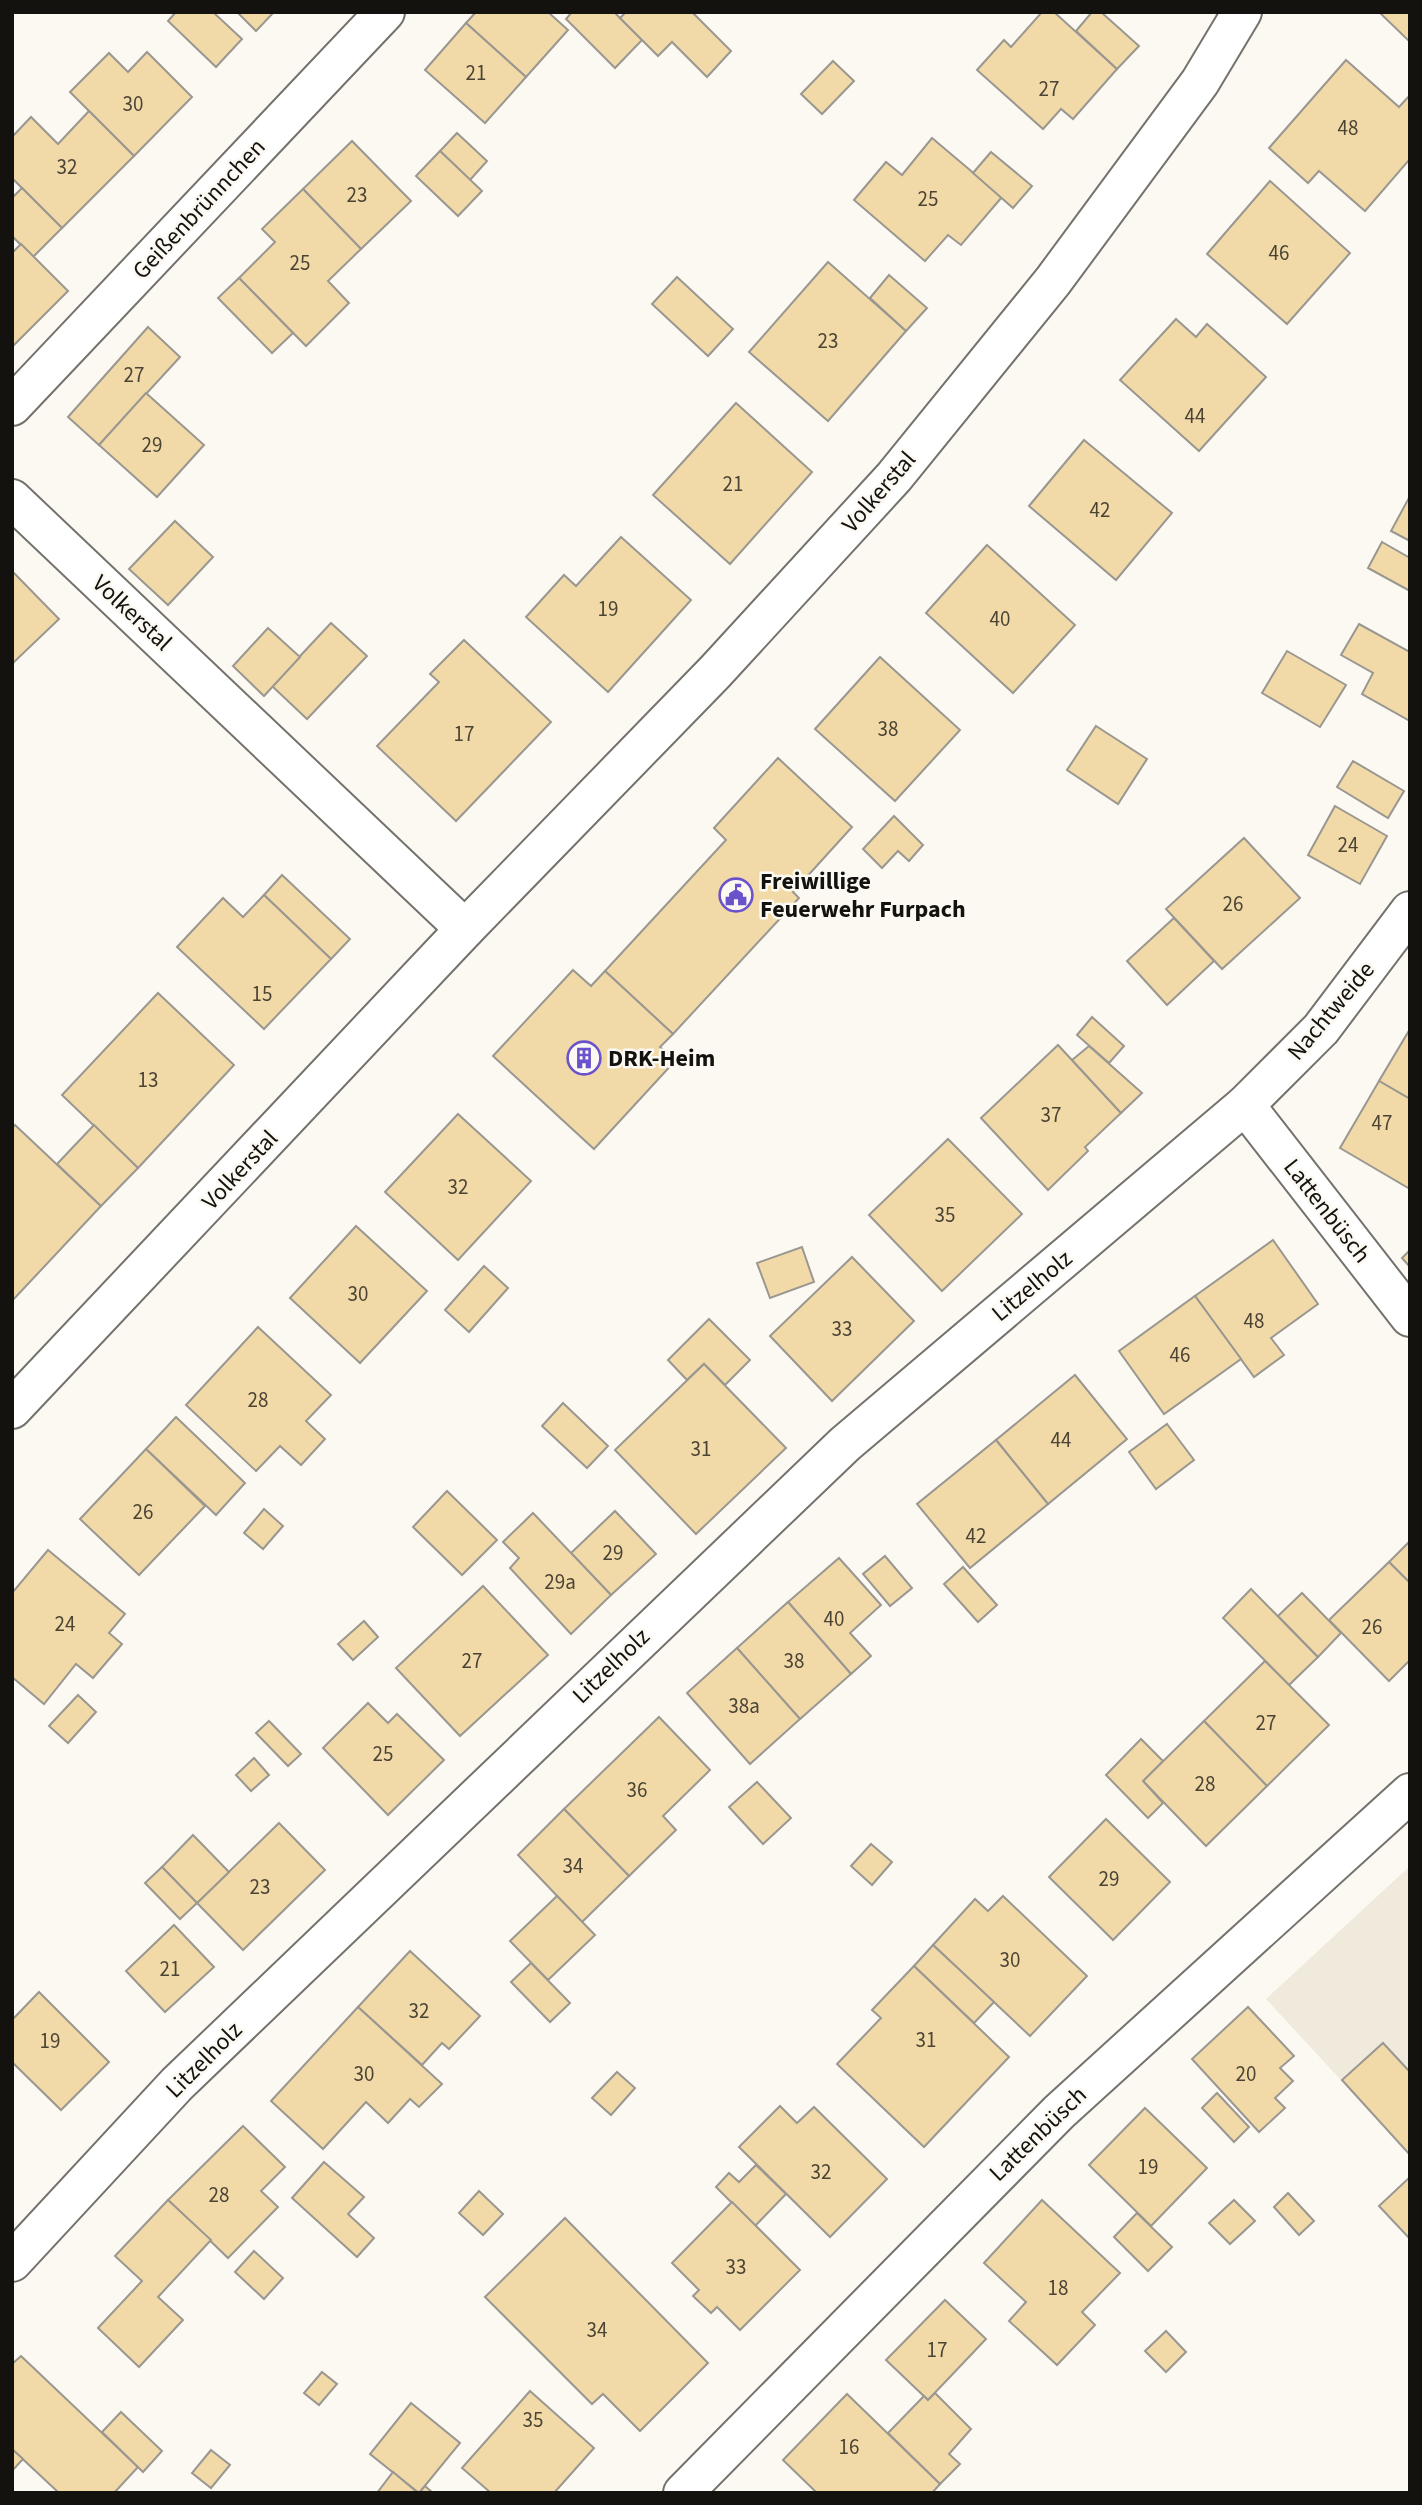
<svg xmlns="http://www.w3.org/2000/svg" width="1422" height="2505" font-family="'Source Sans 3',sans-serif">
<style>
.built{fill:#f0eadd}
.building{fill:#f2daa8;stroke:#9a9791;stroke-width:2}
.lines{fill:none;stroke-linecap:round;stroke-linejoin:round}
.street-casing{stroke:#74726c;stroke-width:42}
.street{stroke:#fff;stroke-width:38}
.labels{text-anchor:middle;dominant-baseline:central;stroke-width:5;stroke-linejoin:round;paint-order:stroke}
.number-label{font-size:21px;fill:#4b4435}
.street-label{font-size:24px;fill:#13120f;stroke:#fcf9f2}
.poi-label{font-size:24px;font-weight:bold;fill:#13120f;stroke:#fcf9f2;text-anchor:start}
</style>
<rect width="100%" height="100%" fill="#fcf9f2"/>
<path class="built" d="M 1410,1866 L 1410,2155 L 1266,1999 Z"/>
<g class="building">
<path d="M 176,12 L 213,12 L 242,39 L 216,67 L 168,21 Z"/>
<path d="M 237,12 L 274,12 L 256,31 Z"/>
<path d="M 476,12 L 548,12 L 568,30 L 526,77 L 466,23 Z"/>
<path d="M 572,12 L 614,12 L 642,40 L 615,68 L 566,19 Z"/>
<path d="M 626,12 L 692,12 L 731,51 L 707,77 L 672,42 L 658,56 L 620,18 Z"/>
<path d="M 1042,12 L 1054,12 L 1117,69 L 1073,119 L 1061,109 L 1043,129 L 977,70 L 1004,40 L 1011,47 Z"/>
<path d="M 1092,12 L 1101,12 L 1139,46 L 1117,69 L 1076,31 Z"/>
<path d="M 1379,12 L 1410,12 L 1410,42 Z"/>
<path d="M 466,23 L 526,77 L 485,123 L 425,70 Z"/>
<path d="M 147,52 L 192,97 L 134,156 L 70,92 L 109,53 L 128,72 Z"/>
<path d="M 1346,60 L 1399,107 L 1410,95 L 1410,159 L 1365,211 L 1319,171 L 1308,183 L 1269,148 Z"/>
<path d="M 833,61 L 854,81 L 822,114 L 801,94 Z"/>
<path d="M 89,111 L 134,156 L 62,228 L 12,178 L 12,137 L 31,117 L 58,144 Z"/>
<path d="M 457,133 L 487,161 L 470,180 L 440,151 Z"/>
<path d="M 932,138 L 1002,197 L 961,245 L 948,235 L 925,261 L 854,200 L 886,162 L 902,175 Z"/>
<path d="M 352,141 L 411,201 L 361,249 L 303,189 Z"/>
<path d="M 440,151 L 482,191 L 458,216 L 416,176 Z"/>
<path d="M 991,152 L 1032,186 L 1013,208 L 973,173 Z"/>
<path d="M 1270,181 L 1350,253 L 1287,324 L 1207,254 Z"/>
<path d="M 22,188 L 62,228 L 33,257 L 12,236 L 12,198 Z"/>
<path d="M 303,189 L 361,249 L 328,281 L 349,303 L 306,346 L 239,278 L 275,242 L 262,229 Z"/>
<path d="M 21,244 L 68,291 L 12,347 L 12,253 Z"/>
<path d="M 828,262 L 906,331 L 828,421 L 749,352 Z"/>
<path d="M 889,275 L 927,308 L 906,331 L 870,298 Z"/>
<path d="M 677,277 L 733,329 L 708,356 L 652,304 Z"/>
<path d="M 239,278 L 293,333 L 272,353 L 218,298 Z"/>
<path d="M 1176,319 L 1196,337 L 1207,324 L 1266,377 L 1199,451 L 1120,380 Z"/>
<path d="M 148,327 L 180,357 L 99,445 L 68,417 Z"/>
<path d="M 146,393 L 204,445 L 157,497 L 99,445 Z"/>
<path d="M 736,403 L 812,472 L 730,564 L 653,495 Z"/>
<path d="M 1084,440 L 1172,513 L 1116,580 L 1029,506 Z"/>
<path d="M 1410,496 L 1410,541 L 1391,531 Z"/>
<path d="M 175,521 L 213,557 L 168,605 L 129,569 Z"/>
<path d="M 621,537 L 691,600 L 608,692 L 526,617 L 564,575 L 576,586 Z"/>
<path d="M 1382,542 L 1410,558 L 1410,591 L 1368,568 Z"/>
<path d="M 987,545 L 1075,625 L 1013,693 L 926,613 Z"/>
<path d="M 12,571 L 59,619 L 12,664 Z"/>
<path d="M 331,623 L 367,656 L 307,719 L 272,686 Z"/>
<path d="M 1359,624 L 1410,652 L 1410,721 L 1362,694 L 1373,673 L 1341,655 Z"/>
<path d="M 268,628 L 300,657 L 264,696 L 233,666 Z"/>
<path d="M 464,640 L 551,722 L 456,821 L 377,746 L 439,682 L 430,674 Z"/>
<path d="M 1287,651 L 1346,685 L 1320,727 L 1262,693 Z"/>
<path d="M 880,657 L 960,730 L 895,801 L 815,729 Z"/>
<path d="M 1096,726 L 1147,759 L 1118,804 L 1067,770 Z"/>
<path d="M 778,758 L 852,827 L 793,892 L 799,898 L 673,1034 L 605,971 L 726,840 L 714,828 Z"/>
<path d="M 1353,761 L 1404,791 L 1388,818 L 1337,787 Z"/>
<path d="M 1335,806 L 1387,836 L 1360,884 L 1308,855 Z"/>
<path d="M 894,816 L 923,845 L 909,861 L 898,851 L 882,868 L 863,849 Z"/>
<path d="M 1244,838 L 1300,898 L 1222,969 L 1166,909 Z"/>
<path d="M 282,875 L 350,939 L 331,959 L 264,895 Z"/>
<path d="M 264,895 L 331,959 L 264,1029 L 177,947 L 223,898 L 243,917 Z"/>
<path d="M 1174,918 L 1214,961 L 1167,1005 L 1127,961 Z"/>
<path d="M 573,970 L 591,986 L 605,971 L 673,1034 L 660,1047 L 675,1061 L 594,1149 L 493,1056 Z"/>
<path d="M 158,993 L 234,1065 L 138,1168 L 62,1095 Z"/>
<path d="M 1092,1017 L 1124,1046 L 1109,1063 L 1077,1035 Z"/>
<path d="M 1410,1029 L 1410,1099 L 1379,1081 Z"/>
<path d="M 1058,1045 L 1121,1113 L 1085,1147 L 1088,1151 L 1048,1190 L 981,1118 Z"/>
<path d="M 1089,1046 L 1142,1093 L 1121,1113 L 1072,1060 Z"/>
<path d="M 1379,1081 L 1410,1099 L 1410,1189 L 1340,1148 Z"/>
<path d="M 458,1114 L 531,1181 L 458,1260 L 385,1192 Z"/>
<path d="M 15,1125 L 101,1206 L 12,1301 L 12,1128 Z"/>
<path d="M 94,1125 L 138,1168 L 101,1206 L 57,1164 Z"/>
<path d="M 948,1139 L 1022,1214 L 942,1291 L 869,1215 Z"/>
<path d="M 356,1226 L 427,1291 L 360,1363 L 290,1298 Z"/>
<path d="M 1273,1240 L 1318,1304 L 1271,1338 L 1284,1355 L 1254,1377 L 1195,1296 Z"/>
<path d="M 802,1247 L 814,1282 L 770,1298 L 757,1263 Z"/>
<path d="M 1410,1250 L 1410,1267 L 1402,1258 Z"/>
<path d="M 852,1257 L 914,1321 L 832,1401 L 770,1336 Z"/>
<path d="M 484,1266 L 508,1288 L 469,1332 L 445,1310 Z"/>
<path d="M 1195,1296 L 1241,1359 L 1164,1414 L 1119,1351 Z"/>
<path d="M 709,1319 L 750,1360 L 725,1385 L 704,1364 L 687,1380 L 668,1360 Z"/>
<path d="M 258,1327 L 331,1395 L 306,1421 L 325,1439 L 301,1465 L 280,1446 L 256,1471 L 186,1405 Z"/>
<path d="M 704,1364 L 786,1448 L 696,1534 L 615,1450 Z"/>
<path d="M 1075,1375 L 1127,1439 L 1048,1504 L 996,1440 Z"/>
<path d="M 563,1403 L 608,1446 L 587,1468 L 542,1426 Z"/>
<path d="M 176,1417 L 245,1483 L 216,1515 L 146,1449 Z"/>
<path d="M 1167,1424 L 1194,1460 L 1156,1489 L 1129,1452 Z"/>
<path d="M 996,1440 L 1048,1504 L 970,1568 L 917,1504 Z"/>
<path d="M 146,1449 L 205,1506 L 139,1575 L 80,1519 Z"/>
<path d="M 447,1491 L 497,1540 L 462,1575 L 413,1527 Z"/>
<path d="M 264,1509 L 283,1526 L 263,1549 L 244,1533 Z"/>
<path d="M 615,1511 L 656,1554 L 611,1595 L 571,1553 Z"/>
<path d="M 533,1513 L 611,1595 L 571,1634 L 510,1568 L 519,1558 L 503,1542 Z"/>
<path d="M 1410,1541 L 1410,1583 L 1389,1562 Z"/>
<path d="M 48,1550 L 125,1614 L 109,1633 L 122,1644 L 93,1678 L 76,1664 L 44,1704 L 12,1677 L 12,1593 Z"/>
<path d="M 885,1556 L 912,1588 L 890,1606 L 863,1574 Z"/>
<path d="M 839,1558 L 881,1605 L 850,1633 L 871,1656 L 851,1674 L 788,1602 Z"/>
<path d="M 1389,1562 L 1410,1583 L 1410,1660 L 1389,1681 L 1329,1620 Z"/>
<path d="M 963,1567 L 997,1605 L 978,1622 L 944,1584 Z"/>
<path d="M 483,1586 L 548,1655 L 460,1736 L 396,1668 Z"/>
<path d="M 1251,1589 L 1318,1657 L 1289,1685 L 1223,1618 Z"/>
<path d="M 1302,1593 L 1341,1633 L 1318,1657 L 1278,1616 Z"/>
<path d="M 788,1602 L 851,1674 L 800,1719 L 737,1648 Z"/>
<path d="M 364,1621 L 378,1637 L 353,1660 L 338,1644 Z"/>
<path d="M 737,1648 L 800,1719 L 750,1764 L 687,1693 Z"/>
<path d="M 1265,1661 L 1329,1725 L 1267,1786 L 1204,1721 Z"/>
<path d="M 78,1695 L 96,1712 L 68,1743 L 49,1726 Z"/>
<path d="M 368,1703 L 388,1723 L 397,1714 L 444,1760 L 388,1815 L 323,1748 Z"/>
<path d="M 659,1717 L 710,1770 L 663,1816 L 676,1830 L 629,1876 L 564,1809 Z"/>
<path d="M 269,1721 L 301,1754 L 288,1766 L 256,1733 Z"/>
<path d="M 1204,1721 L 1267,1786 L 1206,1846 L 1143,1781 Z"/>
<path d="M 1141,1739 L 1163,1761 L 1143,1781 L 1163,1803 L 1148,1818 L 1106,1775 Z"/>
<path d="M 254,1758 L 269,1775 L 251,1791 L 236,1775 Z"/>
<path d="M 757,1782 L 791,1818 L 763,1844 L 729,1807 Z"/>
<path d="M 564,1809 L 629,1876 L 582,1922 L 518,1855 Z"/>
<path d="M 1106,1819 L 1170,1882 L 1113,1940 L 1049,1877 Z"/>
<path d="M 279,1823 L 325,1870 L 243,1950 L 197,1903 Z"/>
<path d="M 193,1835 L 229,1872 L 197,1903 L 162,1867 Z"/>
<path d="M 871,1844 L 892,1862 L 872,1885 L 851,1866 Z"/>
<path d="M 162,1867 L 197,1903 L 180,1919 L 145,1883 Z"/>
<path d="M 557,1896 L 595,1935 L 548,1980 L 510,1941 Z"/>
<path d="M 1003,1896 L 1087,1976 L 1030,2036 L 933,1945 L 975,1899 L 988,1911 Z"/>
<path d="M 174,1925 L 214,1967 L 165,2012 L 126,1971 Z"/>
<path d="M 933,1945 L 994,2002 L 974,2023 L 914,1966 Z"/>
<path d="M 410,1951 L 480,2016 L 449,2049 L 442,2043 L 422,2065 L 358,2007 Z"/>
<path d="M 531,1963 L 570,2003 L 550,2022 L 511,1982 Z"/>
<path d="M 914,1966 L 1009,2057 L 924,2147 L 837,2064 L 881,2018 L 872,2010 Z"/>
<path d="M 39,1992 L 109,2062 L 61,2110 L 12,2062 L 12,2020 Z"/>
<path d="M 358,2007 L 442,2084 L 419,2107 L 410,2099 L 388,2123 L 366,2102 L 323,2149 L 271,2101 Z"/>
<path d="M 1248,2007 L 1294,2056 L 1280,2068 L 1293,2081 L 1275,2098 L 1285,2108 L 1259,2132 L 1192,2059 Z"/>
<path d="M 1383,2043 L 1410,2072 L 1410,2155 L 1342,2080 Z"/>
<path d="M 617,2072 L 635,2088 L 611,2115 L 592,2098 Z"/>
<path d="M 1217,2093 L 1249,2127 L 1234,2142 L 1202,2108 Z"/>
<path d="M 780,2106 L 797,2123 L 814,2107 L 887,2179 L 830,2237 L 739,2147 Z"/>
<path d="M 1145,2108 L 1207,2168 L 1151,2226 L 1089,2165 Z"/>
<path d="M 243,2126 L 285,2167 L 261,2191 L 278,2207 L 228,2258 L 168,2200 Z"/>
<path d="M 324,2162 L 364,2197 L 348,2214 L 374,2238 L 357,2257 L 292,2198 Z"/>
<path d="M 756,2165 L 786,2194 L 755,2226 L 716,2187 L 729,2173 L 739,2182 Z"/>
<path d="M 1410,2177 L 1410,2239 L 1379,2206 Z"/>
<path d="M 479,2191 L 503,2214 L 483,2235 L 459,2213 Z"/>
<path d="M 1288,2193 L 1314,2221 L 1299,2235 L 1274,2207 Z"/>
<path d="M 168,2200 L 211,2240 L 158,2297 L 183,2320 L 139,2367 L 98,2328 L 142,2281 L 115,2256 Z"/>
<path d="M 1042,2200 L 1120,2273 L 1082,2312 L 1095,2325 L 1057,2365 L 1009,2321 L 1026,2302 L 984,2263 Z"/>
<path d="M 1234,2200 L 1255,2221 L 1230,2244 L 1209,2223 Z"/>
<path d="M 732,2202 L 800,2270 L 740,2330 L 717,2307 L 711,2313 L 693,2296 L 699,2290 L 672,2263 Z"/>
<path d="M 1137,2213 L 1172,2247 L 1148,2271 L 1114,2237 Z"/>
<path d="M 565,2218 L 708,2363 L 640,2431 L 603,2394 L 592,2404 L 485,2297 Z"/>
<path d="M 254,2251 L 283,2278 L 264,2299 L 235,2272 Z"/>
<path d="M 945,2300 L 986,2339 L 928,2400 L 886,2360 Z"/>
<path d="M 1166,2331 L 1186,2352 L 1166,2372 L 1145,2351 Z"/>
<path d="M 21,2356 L 138,2467 L 114,2493 L 59,2493 L 12,2449 L 12,2364 Z"/>
<path d="M 322,2372 L 337,2384 L 319,2405 L 304,2393 Z"/>
<path d="M 530,2391 L 594,2448 L 554,2493 L 491,2493 L 462,2468 Z"/>
<path d="M 935,2393 L 971,2429 L 949,2454 L 960,2464 L 940,2484 L 888,2433 L 924,2396 L 928,2400 Z"/>
<path d="M 847,2394 L 940,2484 L 932,2493 L 817,2493 L 783,2460 Z"/>
<path d="M 411,2403 L 460,2443 L 419,2493 L 370,2454 Z"/>
<path d="M 121,2412 L 162,2451 L 143,2472 L 102,2432 Z"/>
<path d="M 12,2449 L 23,2459 L 12,2471 Z"/>
<path d="M 211,2450 L 230,2465 L 211,2488 L 192,2473 Z"/>
<path d="M 393,2472 L 418,2493 L 377,2493 Z"/>
<path d="M 425,2486 L 433,2493 L 419,2493 Z"/>
</g>
<g class="lines">
<defs>
<g id="street">
<path d="M 12,406 L 385,12"/>
<path d="M 12,499 L 465,929"/>
<path d="M 1245,1105 L 1410,1317"/>
<path d="M 12,1409 L 465,929 L 715,672 L 894,477 L 1053,281 L 1200,82 L 1242,12"/>
<path d="M 12,2262 L 177,2084 L 845,1444 L 1245,1105 L 1321,1029 L 1410,911"/>
<path d="M 683,2493 L 1059,2112 L 1410,1793"/>
</g>
</defs>
<use href="#street" class="street-casing"/>
<use href="#street" class="street"/>
</g>
<defs>
<symbol id="civic-ring" viewBox="-11 -11 22 22"><circle r="9.5" fill="#fcf9f2" stroke="#6b52cb" stroke-width="1.5"/><path d="M-.6-6.5H3V-4.5H.6V-3L4-1V1h2V6H-6V1h2V-1L-.6-3ZM-1.2 2.5V6h2.4V2.5Z" fill="#6b52cb"/></symbol>
<symbol id="building-ring" viewBox="-11 -11 22 22"><circle r="9.5" fill="#fcf9f2" stroke="#6b52cb" stroke-width="1.5"/><path d="M-4-6H4V6H1V3H-1V6H-4ZM-2.5-4.3h1.7v1.8h-1.7ZM.8-4.3h1.7v1.8H.8ZM-2.5-1h1.7V.8h-1.7ZM.8-1h1.7V.8H.8Z" fill="#6b52cb"/></symbol>
</defs>
<g fill-rule="evenodd">
<use href="#civic-ring" x="717" y="876" width="38" height="38"/>
<use href="#building-ring" x="565" y="1039" width="38" height="38"/>
</g>
<g class="labels">
<g class="number-label">
<text x="476" y="73">21</text>
<text x="1049" y="89">27</text>
<text x="133" y="104">30</text>
<text x="1348" y="128">48</text>
<text x="67" y="167">32</text>
<text x="357" y="195">23</text>
<text x="928" y="199">25</text>
<text x="1279" y="253">46</text>
<text x="300" y="263">25</text>
<text x="828" y="341">23</text>
<text x="134" y="375">27</text>
<text x="1195" y="416">44</text>
<text x="152" y="445">29</text>
<text x="733" y="484">21</text>
<text x="1100" y="510">42</text>
<text x="608" y="609">19</text>
<text x="1000" y="619">40</text>
<text x="888" y="729">38</text>
<text x="464" y="734">17</text>
<text x="1348" y="845">24</text>
<text x="1233" y="904">26</text>
<text x="262" y="994">15</text>
<text x="148" y="1080">13</text>
<text x="1051" y="1115">37</text>
<text x="1382" y="1123">47</text>
<text x="458" y="1187">32</text>
<text x="945" y="1215">35</text>
<text x="358" y="1294">30</text>
<text x="1254" y="1321">48</text>
<text x="842" y="1329">33</text>
<text x="1180" y="1355">46</text>
<text x="258" y="1400">28</text>
<text x="1061" y="1440">44</text>
<text x="701" y="1449">31</text>
<text x="143" y="1512">26</text>
<text x="976" y="1536">42</text>
<text x="613" y="1553">29</text>
<text x="560" y="1582">29a</text>
<text x="834" y="1619">40</text>
<text x="65" y="1624">24</text>
<text x="1372" y="1627">26</text>
<text x="472" y="1661">27</text>
<text x="794" y="1661">38</text>
<text x="744" y="1706">38a</text>
<text x="1266" y="1723">27</text>
<text x="383" y="1754">25</text>
<text x="1205" y="1784">28</text>
<text x="637" y="1790">36</text>
<text x="573" y="1866">34</text>
<text x="1109" y="1879">29</text>
<text x="260" y="1887">23</text>
<text x="1010" y="1960">30</text>
<text x="170" y="1969">21</text>
<text x="419" y="2011">32</text>
<text x="926" y="2040">31</text>
<text x="50" y="2041">19</text>
<text x="364" y="2074">30</text>
<text x="1246" y="2074">20</text>
<text x="1148" y="2167">19</text>
<text x="821" y="2172">32</text>
<text x="219" y="2195">28</text>
<text x="736" y="2267">33</text>
<text x="1058" y="2288">18</text>
<text x="597" y="2330">34</text>
<text x="937" y="2350">17</text>
<text x="533" y="2420">35</text>
<text x="849" y="2447">16</text>
</g>
<g class="street-label">
<text transform="translate(199 209) rotate(-47)">Geißenbrünnchen</text>
<text transform="translate(879 492) rotate(-49)">Volkerstal</text>
<text transform="translate(132 613) rotate(43)">Volkerstal</text>
<text transform="translate(1331 1011) rotate(-50)">Nachtweide</text>
<text transform="translate(240 1170) rotate(-47)">Volkerstal</text>
<text transform="translate(1327 1211) rotate(52)">Lattenbüsch</text>
<text transform="translate(1032 1286) rotate(-40)">Litzelholz</text>
<text transform="translate(611 1666) rotate(-44)">Litzelholz</text>
<text transform="translate(204 2060) rotate(-45)">Litzelholz</text>
<text transform="translate(1038 2134) rotate(-44)">Lattenbüsch</text>
</g>
<g class="poi-label">
<text x="760" y="881">Freiwillige<tspan x="760" dy="28">Feuerwehr Furpach</tspan></text>
<text x="608" y="1058">DRK-Heim</text>
</g>
</g>
<rect width="1422" height="2505" fill="none" stroke="#13120f" stroke-width="28"/>
</svg>
